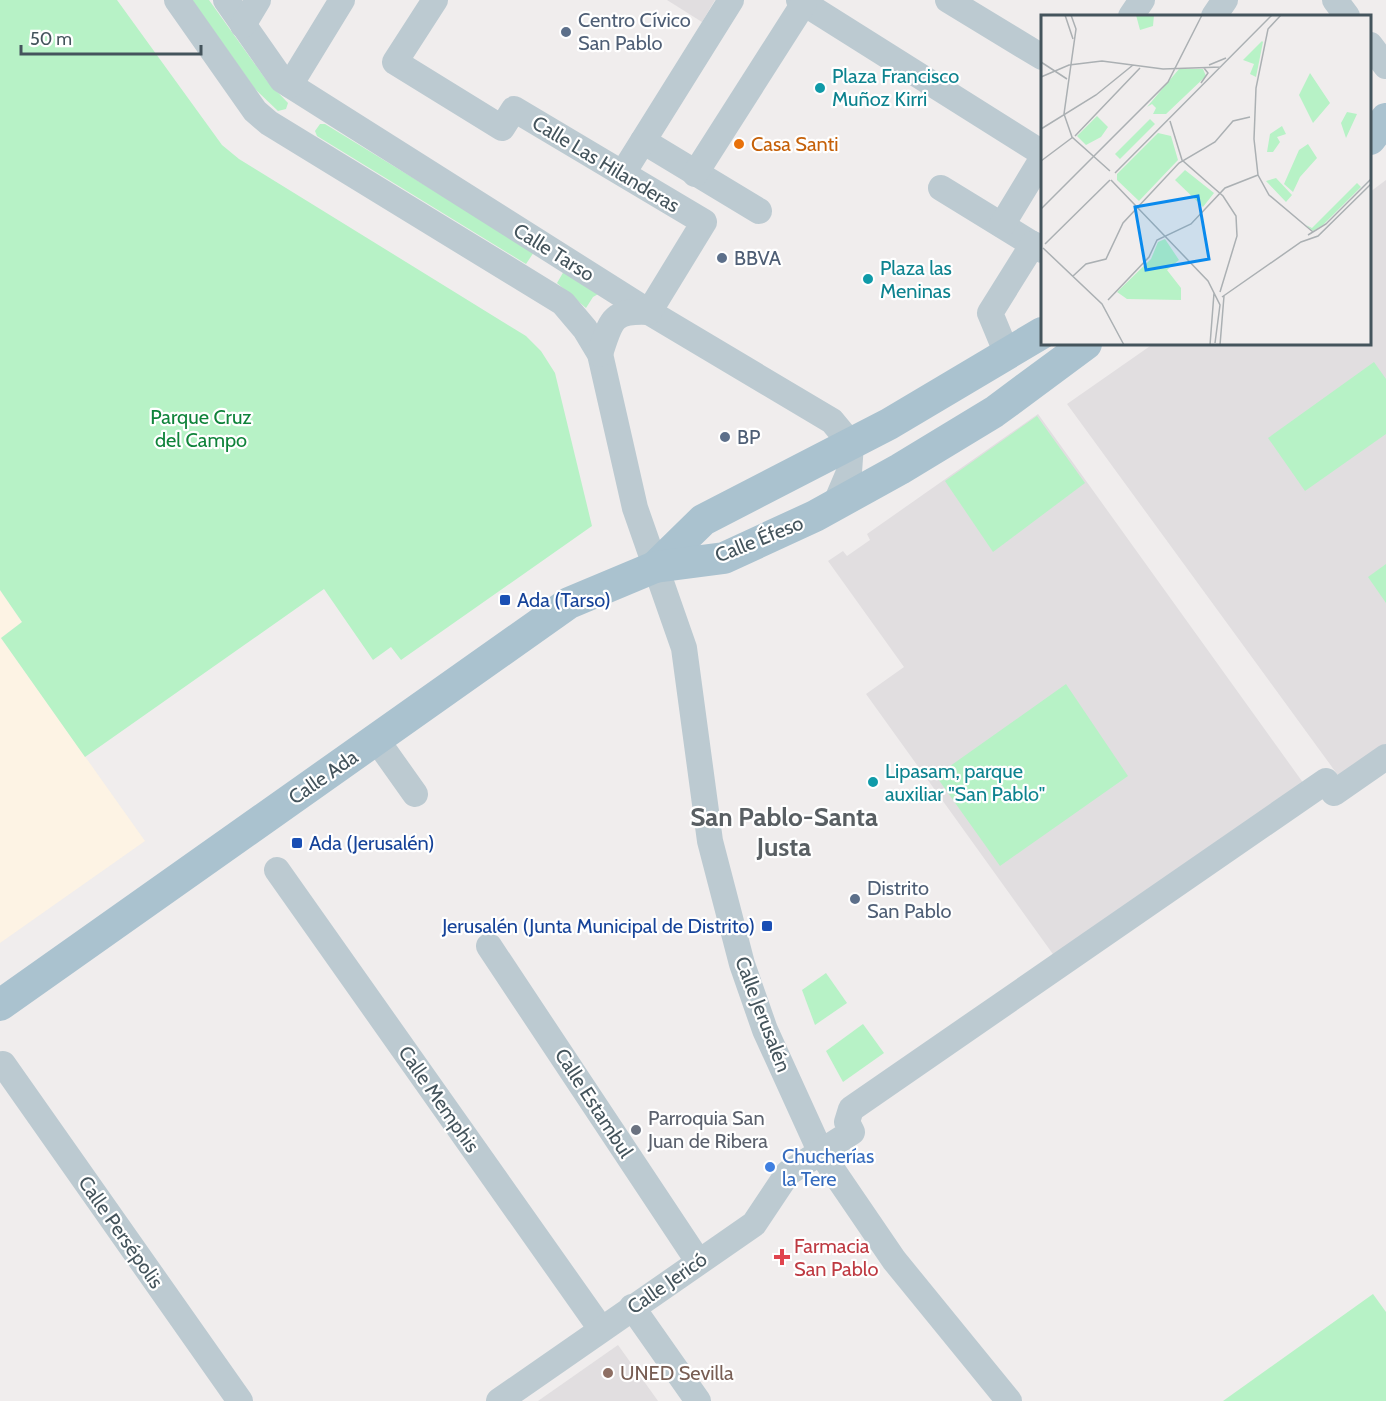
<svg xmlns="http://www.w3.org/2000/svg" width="1386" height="1401" font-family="Cabin,sans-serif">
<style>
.commercial{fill:#fdf3e4}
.education{fill:#e1dee0}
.green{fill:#b7f2c6}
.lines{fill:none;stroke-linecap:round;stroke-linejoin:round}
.minor{stroke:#bccad1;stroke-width:26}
.major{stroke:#aac2cf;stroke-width:32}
.service-dot{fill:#5c6f8a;stroke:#fff;stroke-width:2}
.culture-dot{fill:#0f9aa8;stroke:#fff;stroke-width:2}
.food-dot{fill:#e8710a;stroke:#fff;stroke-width:2}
.transit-dot{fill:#1a4fb4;stroke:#fff;stroke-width:2}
.worship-dot{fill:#6b7280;stroke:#fff;stroke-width:2}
.shop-dot{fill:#3f7fe0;stroke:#fff;stroke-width:2}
.health-dot{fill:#e0444e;stroke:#fff;stroke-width:2}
.education-dot{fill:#8d6e63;stroke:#fff;stroke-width:2}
.labels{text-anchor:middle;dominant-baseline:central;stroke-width:4.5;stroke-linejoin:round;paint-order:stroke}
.service-label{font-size:20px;fill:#4e5e75;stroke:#fff;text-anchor:start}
.culture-label{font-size:20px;fill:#0d838f;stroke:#fff;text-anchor:start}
.food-label{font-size:20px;fill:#c56008;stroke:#fff;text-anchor:start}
.street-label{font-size:20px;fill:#44545c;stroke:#fff}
.park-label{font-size:20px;fill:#0f833a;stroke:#fff}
.transit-label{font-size:20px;fill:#164399;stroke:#fff;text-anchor:start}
.worship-label{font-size:20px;fill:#5b616d;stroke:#fff;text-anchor:start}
.shop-label{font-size:20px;fill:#366cbe;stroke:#fff;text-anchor:start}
.health-label{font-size:20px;fill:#be3a42;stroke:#fff;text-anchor:start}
.education-label{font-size:20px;fill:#785e54;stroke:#fff;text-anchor:start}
.district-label{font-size:26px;font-weight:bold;fill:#595f63;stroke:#fff}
.inset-road{fill:none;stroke:#abb0b3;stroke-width:1.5}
.view{fill:#0a8aed;fill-opacity:0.15;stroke:#0a8aed;stroke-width:3}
.inset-edge{fill:none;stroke:#44545c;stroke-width:3}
</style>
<rect width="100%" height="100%" fill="#f0eded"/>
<path class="commercial" d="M 0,590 L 22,622 L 1,638 L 145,841 L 0,943 Z"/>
<g class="education">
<path d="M 667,0 L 715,0 L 702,22 Z"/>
<path d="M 1386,180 L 1386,746 L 1340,778 L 1067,404 L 1153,344 L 1370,344 L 1370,192 Z"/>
<path d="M 1038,414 L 1304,784 L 1055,957 L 866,694 L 904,667 L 828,561 L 843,551 L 847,556 L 870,540 L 867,534 Z"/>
<path d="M 618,1345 L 658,1401 L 538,1401 Z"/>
</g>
<g class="green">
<path d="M 0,0 L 117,0 L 222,145 L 239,159 L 526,336 L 541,351 L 555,373 L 592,526 L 401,660 L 391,647 L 373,660 L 324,589 L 85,757 L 1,638 L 22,622 L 0,590 Z"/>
<path d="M 192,0 L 209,0 L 267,81 L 288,103 L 286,109 L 278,111 L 255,89 Z"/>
<path d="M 320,124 L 325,124 L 534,252 L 526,264 L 317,136 L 315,131 Z"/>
<path d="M 564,271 L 600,293 L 593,297 L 586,308 L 557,283 Z"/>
<path d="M 1374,362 L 1386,379 L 1386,434 L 1305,491 L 1268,438 Z"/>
<path d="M 1037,416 L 1085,483 L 993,552 L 945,481 Z"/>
<path d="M 1386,564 L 1386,603 L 1368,577 Z"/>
<path d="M 1066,684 L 1128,776 L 1000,866 L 936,776 Z"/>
<path d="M 826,973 L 847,1003 L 815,1025 L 802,990 Z"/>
<path d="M 863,1024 L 884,1053 L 843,1082 L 826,1051 Z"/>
<path d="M 1373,1294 L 1386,1312 L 1386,1401 L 1223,1401 Z"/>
</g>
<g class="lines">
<g class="minor">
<path d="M 177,0 L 255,111 L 269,123 L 563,303 L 585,329 L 600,354 L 635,508 L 684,648 L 710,841 L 742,964 L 765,1030 L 821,1153 L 894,1260 L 1009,1401"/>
<path d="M 226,0 L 282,80 L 649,312 L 832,421 L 851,444 L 849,472 L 835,505"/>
<path d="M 435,0 L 395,62 L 502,128 L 514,109 L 704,222 L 649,312 C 611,310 611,321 600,354"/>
<path d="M 799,0 L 1042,153"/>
<path d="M 948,0 L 1042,57"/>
<path d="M 1335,0 L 1347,16"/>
<path d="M 1131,16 L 1142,0"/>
<path d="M 1214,16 L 1225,0"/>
<path d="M 243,25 L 258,0"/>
<path d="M 1370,45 L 1386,66"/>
<path d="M 290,85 L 342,0"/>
<path d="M 643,141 L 759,211"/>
<path d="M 623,173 L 731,0"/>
<path d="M 695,174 L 804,3"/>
<path d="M 941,188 L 1042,250"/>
<path d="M 1002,225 L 1042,159"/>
<path d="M 1007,354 L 990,313 L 1033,244"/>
<path d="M 376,739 L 415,794"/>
<path d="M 277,870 L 601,1329"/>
<path d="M 489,946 L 698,1261"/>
<path d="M 3,1064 L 240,1401"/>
<path d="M 632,1307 L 698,1401"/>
<path d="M 499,1401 L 754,1224 L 788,1173 L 852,1132 L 847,1122 L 851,1109 L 1326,781 L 1334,793 L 1386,757"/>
</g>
<g class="major">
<path d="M 1370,139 L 1386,119"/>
<path d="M 655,567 L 703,520 L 889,424 L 1042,333"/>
<path d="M 0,1005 L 569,603 L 655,567 L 724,558 L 815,516 L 900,469 L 994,412 L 1086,344"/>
</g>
</g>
<g class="service-dot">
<circle cx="566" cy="32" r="6"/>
<circle cx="722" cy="258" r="6"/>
<circle cx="725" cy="437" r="6"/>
<circle cx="855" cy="899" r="6"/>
</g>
<g class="culture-dot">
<circle cx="820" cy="88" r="6"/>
<circle cx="868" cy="279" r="6"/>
<circle cx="873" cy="782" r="6"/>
</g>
<circle class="food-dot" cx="739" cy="144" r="6"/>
<g class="transit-dot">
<rect x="499" y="594" width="12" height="12" rx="3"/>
<rect x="291" y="837" width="12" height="12" rx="3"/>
<rect x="761" y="920" width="12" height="12" rx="3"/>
</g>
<circle class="worship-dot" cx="636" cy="1130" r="6"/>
<circle class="shop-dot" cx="770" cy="1167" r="6"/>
<path class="health-dot" d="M779 1248h6v6h6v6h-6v6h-6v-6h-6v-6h6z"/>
<circle class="education-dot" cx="608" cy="1373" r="6"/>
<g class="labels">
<g class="service-label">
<text x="578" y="20">Centro Cívico<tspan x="578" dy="23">San Pablo</tspan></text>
<text x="734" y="258">BBVA</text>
<text x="737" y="437">BP</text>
<text x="867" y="888">Distrito<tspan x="867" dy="23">San Pablo</tspan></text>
</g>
<g class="culture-label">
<text x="832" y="76">Plaza Francisco<tspan x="832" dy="23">Muñoz Kirri</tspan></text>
<text x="880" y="268">Plaza las<tspan x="880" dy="23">Meninas</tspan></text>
<text x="885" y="771">Lipasam, parque<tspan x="885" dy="23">auxiliar "San Pablo"</tspan></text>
</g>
<g class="food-label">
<text x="751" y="144">Casa Santi</text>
</g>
<g class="street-label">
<text transform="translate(606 164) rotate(31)">Calle Las Hilanderas</text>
<text transform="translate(554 252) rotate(32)">Calle Tarso</text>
<text transform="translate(759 539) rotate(-22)">Calle Éfeso</text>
<text transform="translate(323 777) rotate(-35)">Calle Ada</text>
<text transform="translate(763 1014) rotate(69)">Calle Jerusalén</text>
<text transform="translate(439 1099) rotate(55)">Calle Memphis</text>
<text transform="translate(594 1103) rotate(57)">Calle Estambul</text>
<text transform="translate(121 1232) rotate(55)">Calle Persépolis</text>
<text transform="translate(667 1283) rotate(-35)">Calle Jericó</text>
</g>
<g class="park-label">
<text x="201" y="417">Parque Cruz<tspan x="201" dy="23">del Campo</tspan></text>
</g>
<g class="transit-label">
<text x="517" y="600">Ada (Tarso)</text>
<text x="309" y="843">Ada (Jerusalén)</text>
<text x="755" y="926" text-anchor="end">Jerusalén (Junta Municipal de Distrito)</text>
</g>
<g class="worship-label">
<text x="648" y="1118">Parroquia San<tspan x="648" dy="23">Juan de Ribera</tspan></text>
</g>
<g class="shop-label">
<text x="782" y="1156">Chucherías<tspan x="782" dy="23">la Tere</tspan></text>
</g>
<g class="health-label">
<text x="794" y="1246">Farmacia<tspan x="794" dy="23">San Pablo</tspan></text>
</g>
<g class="education-label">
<text x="620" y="1373">UNED Sevilla</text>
</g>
<g class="district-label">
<text x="784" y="817">San Pablo-Santa<tspan x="784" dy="30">Justa</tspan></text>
</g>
</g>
<g transform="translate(1041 15)">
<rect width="330" height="330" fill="#f0eded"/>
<path d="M 113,0 L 112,11 L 99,15 L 95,0 ZM 221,26 L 222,27 L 215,62 L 209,59 L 213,49 L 202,45 ZM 138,54 L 162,54 L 165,61 L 125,99 L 112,99 L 115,93 L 111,89 L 106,92 ZM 269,58 L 289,88 L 272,108 L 258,80 ZM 306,97 L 316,99 L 305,123 L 300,108 ZM 56,101 L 67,112 L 60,122 L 45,130 L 36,121 ZM 109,104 L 114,109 L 79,144 L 74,139 ZM 241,111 L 245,119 L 236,122 L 239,127 L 232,137 L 226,137 L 229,119 ZM 117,118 L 130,121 L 137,145 L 98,186 L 76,165 L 76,159 ZM 267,129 L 276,143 L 259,162 L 252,177 L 243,169 L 258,135 ZM 144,155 L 173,178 L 162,192 L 134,165 ZM 235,163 L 251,180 L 245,187 L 225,166 ZM 316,168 L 320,172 L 282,210 L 272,216 L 265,210 L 271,213 ZM 124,224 L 138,245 L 126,255 L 140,273 L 140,285 L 86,284 L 76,277 L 110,244 L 117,227 Z" fill="#b7f2c6"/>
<path class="inset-road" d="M 24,0 L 32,24M 30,0 L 35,14 L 23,99 L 31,122 L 69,156M 240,0 L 227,14 L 215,73 L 213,124 L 217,160 L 228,180 L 272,217M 0,47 L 26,64M 168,50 L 185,43M 0,62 L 28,50 L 61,46 L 122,54 L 180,52M 160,68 L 167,58 L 163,53M 129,106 L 141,145 L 182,181 L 195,201 L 196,221 L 179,277M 0,114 L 55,80 L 92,50M 34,121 L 99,53M 0,146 L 32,122M 74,158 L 231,0M 70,165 L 167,266 L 179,290 L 174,328M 0,194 L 127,67 L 161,0M 267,220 L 285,209 L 330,164M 4,229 L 69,165M 2,233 L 61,289 L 83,330M 32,261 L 45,249 L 65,244 L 82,208 L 138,148 L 174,127 L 192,106 L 209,102M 181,282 L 260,227 L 277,221 L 330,169M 67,285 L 108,242 L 116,225 L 150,209 L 184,173 L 217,160M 169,330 L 173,278M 179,330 L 183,281"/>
<path class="view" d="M 157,181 L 168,244 L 105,255 L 94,192 Z"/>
<rect width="330" height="330" class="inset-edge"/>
</g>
<path d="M21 45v9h180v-9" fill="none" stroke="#44545c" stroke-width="3"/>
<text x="30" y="45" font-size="18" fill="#44545c" stroke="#ffffff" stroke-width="4.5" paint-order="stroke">50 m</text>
</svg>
